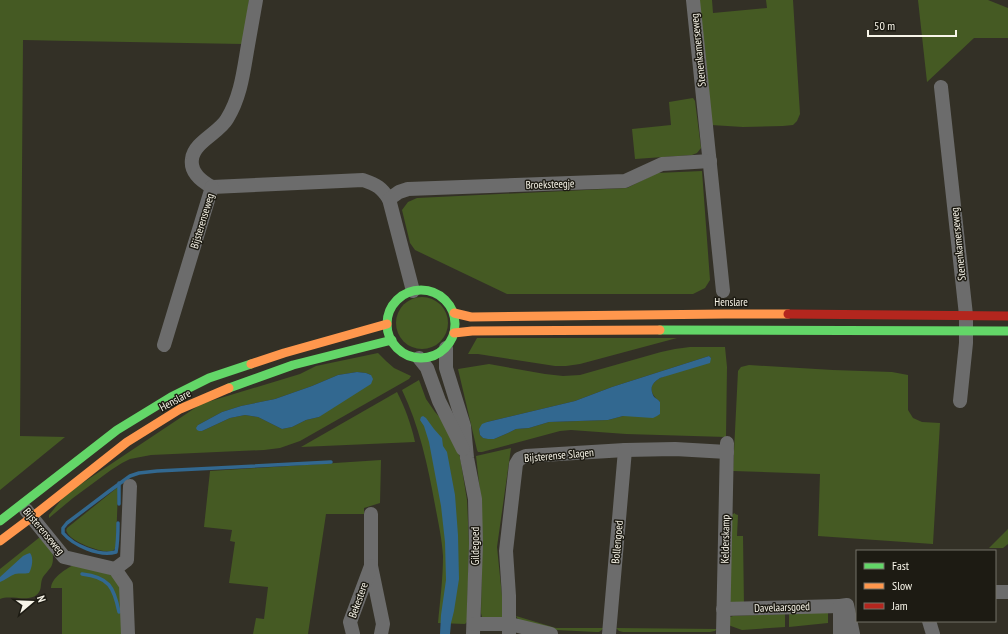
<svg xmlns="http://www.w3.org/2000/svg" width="1008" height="634" font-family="'PT Sans Narrow',sans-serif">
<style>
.green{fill:#455a23;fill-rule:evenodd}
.water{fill:#326890}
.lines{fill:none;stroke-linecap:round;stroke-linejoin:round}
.stream{stroke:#326890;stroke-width:3.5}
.street{stroke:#6c6c6c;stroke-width:14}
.fast{stroke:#63d668;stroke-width:9}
.slow{stroke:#ff974d;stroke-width:9}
.jam{stroke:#b3261e;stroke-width:9}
.labels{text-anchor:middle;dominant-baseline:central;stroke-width:3;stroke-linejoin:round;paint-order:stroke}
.street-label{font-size:11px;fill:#f8f5e9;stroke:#1d1b13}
</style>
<rect width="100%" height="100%" fill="#333026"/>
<g class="green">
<path d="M 0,0 L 249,0 L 243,44 L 72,41 L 23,40 L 20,436 L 65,437 L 0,490 Z"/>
<path d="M 697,0 L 712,0 L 713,13 L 767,8 L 766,0 L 793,0 L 800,114 L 797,121 L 793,125 L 783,126 L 743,127 L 711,125 Z"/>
<path d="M 918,0 L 988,0 L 1008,8 L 1008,38 L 974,38 L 927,82 Z"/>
<path d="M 693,98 L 695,101 L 701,148 L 697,153 L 692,155 L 635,159 L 632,129 L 671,125 L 669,102 Z"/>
<path d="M 702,171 L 710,280 L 705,288 L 693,294 L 507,294 L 415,250 L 410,243 L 402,210 L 408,202 L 417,198 L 627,188 L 657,173 Z"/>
<circle cx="422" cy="323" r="26"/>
<path d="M 477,338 L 677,338 L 580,364 L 566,366 L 555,366 L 478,354 L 468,354 Z"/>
<path d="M 690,347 L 725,347 L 727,367 L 726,437 L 626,434 L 571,430 L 560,431 L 482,452 L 478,452 L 477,450 L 458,369 L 489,364 L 545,374 L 563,376 L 580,375 L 661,352 L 675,349 ZM 709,356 L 711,358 L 660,378 C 647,386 650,393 660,402 L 660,414 L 623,416 L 608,420 L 549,422 L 529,428 L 516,429 L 508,433 L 494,439 L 483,438 L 480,435 L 479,429 L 487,422 L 575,401 L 612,387 Z"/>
<path d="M 378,353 L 386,361 L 394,368 L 411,376 L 409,379 L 300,441 L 280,448 L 264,450 L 151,455 L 130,459 L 122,463 L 111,470 L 73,498 L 49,518 L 49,515 L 66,494 L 201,404 L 300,374 L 316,366 ZM 357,372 L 366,373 L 371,375 L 319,417 L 306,420 L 292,427 L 282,429 L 258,417 L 245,415 L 230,418 L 202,431 L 198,425 L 222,412 L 241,406 L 275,399 L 312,386 L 338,375 Z"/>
<path d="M 749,365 L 833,370 L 892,372 L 908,375 L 908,410 L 913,418 L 922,422 L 940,423 L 933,544 L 818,536 L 820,474 L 733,471 L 738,371 L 741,367 Z"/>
<path d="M 419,380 L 426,399 L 435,412 L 445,423 L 460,457 L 467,500 L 469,544 L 467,622 L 465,624 L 438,623 C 440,601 443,579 443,556 C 442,539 438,521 435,505 C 428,466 419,425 402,390 Z"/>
<path d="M 397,392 C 405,408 411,424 415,442 L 301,447 Z"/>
<path d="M 511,448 L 497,547 L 503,606 L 502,618 L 485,619 L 482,617 L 481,613 L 482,547 L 481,500 L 476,456 Z"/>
<path d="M 381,460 L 380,503 L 364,508 L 364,514 L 326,514 L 308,634 L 253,634 L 256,618 L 264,619 L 268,587 L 229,583 L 235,542 L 230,541 L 232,530 L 204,527 L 210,471 Z"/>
<path d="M 118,487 L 116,546 C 115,548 115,550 112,551 C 103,554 73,542 68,534 C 66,531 66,531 67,528 Z"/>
<path d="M 735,513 L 735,514 L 738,515 L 737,536 L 743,536 L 744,607 L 734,606 L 730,601 L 731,515 Z"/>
<path d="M 1008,529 L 1008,544 L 1003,548 L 989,548 Z"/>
<path d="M 40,537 L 52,548 C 53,555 54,562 51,567 C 48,571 45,574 43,577 C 40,582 42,588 39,592 C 32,604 11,594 0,599 L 0,569 Z"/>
<path d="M 73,565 L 112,575 L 121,587 L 124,634 L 62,634 L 62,588 L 51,588 C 52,577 65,570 73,565 Z"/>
<path d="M 828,612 L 828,623 L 789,627 L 789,614 Z"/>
<path d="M 785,614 L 785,627 L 742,630 L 728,625 L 730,617 L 733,616 Z"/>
<path d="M 516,616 L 556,628 L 604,628 L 599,632 L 596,632 L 556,630 L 522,621 L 517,618 Z"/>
<path d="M 616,628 L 717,629 L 715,631 L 710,632 L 623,632 L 619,631 Z"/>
</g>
<g class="water">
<path d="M 709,356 L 711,358 L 710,363 L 660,378 C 654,382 649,386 653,395 C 654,398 658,399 660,402 L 660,414 L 657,416 L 653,418 L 623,416 L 608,420 L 549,422 L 529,428 L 516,429 L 508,433 L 494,439 L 488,439 L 483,438 L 480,435 L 479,429 L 482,424 L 487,422 L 575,401 L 612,387 Z"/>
<path d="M 357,372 L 366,373 L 371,375 L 373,379 L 371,384 L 319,417 L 306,420 L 292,427 L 282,429 L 258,417 L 245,415 L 230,418 L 202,431 L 199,431 L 197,430 L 196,428 L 198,425 L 222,412 L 241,406 L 275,399 L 312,386 L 338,375 Z"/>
<path d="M 423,416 L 426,418 L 434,429 L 442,438 L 443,446 L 447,452 L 455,495 L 458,535 L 459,579 L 454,611 L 451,623 L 450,634 L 440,634 L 441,615 L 446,580 L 445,542 L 441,506 L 429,442 L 424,426 L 420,420 L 421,417 Z"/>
<path d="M 30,553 C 34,558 32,568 29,573 C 24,574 20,573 15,574 C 10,576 5,580 0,582 L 0,577 L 23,556 L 27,554 Z"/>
</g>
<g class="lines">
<g class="stream">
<path d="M 119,504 L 119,483"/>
<path d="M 118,523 C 118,533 118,543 116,552 C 99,557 73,545 63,533 L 63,528 L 67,523 L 108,492 L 130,476 L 139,473 L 157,471 L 331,462"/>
<path d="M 82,574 C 109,577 114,587 119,612"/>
</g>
<g class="street">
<path d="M 693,0 L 723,291"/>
<path d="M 941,87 L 966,315 L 966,343 L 960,401"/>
<path d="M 212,187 C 201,181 190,172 192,159 C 194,142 219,133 227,119 C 240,98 243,75 247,51 C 250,34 253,17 256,0"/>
<path d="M 212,187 L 363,180 C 377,185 381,187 389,199"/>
<path d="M 413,291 L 389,199 L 399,192 L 408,189 L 625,181 L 662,164 L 710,161"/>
<path d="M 164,345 L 212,187"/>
<path d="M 446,348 L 446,368 L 464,426 L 467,458 L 475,499 L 476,544 L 473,634"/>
<path d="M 419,358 L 427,368 L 439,401 L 463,449"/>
<path d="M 26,510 L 64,557 L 115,569 L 126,585 L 128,634"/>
<path d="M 371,514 L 371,566 L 383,624 L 381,634"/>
<path d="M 115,569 L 127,560 L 130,486"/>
<path d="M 995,592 L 1008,592"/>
<path d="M 723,609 L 840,606"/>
<path d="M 929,621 L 933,634"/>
<path d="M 474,624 L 510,624 L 551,634"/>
<path d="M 353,634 L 350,622 L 371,566"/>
<path d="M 509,634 L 509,596 L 506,551 L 516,464 L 519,459 L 526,456 L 625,450 L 675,449 L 727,452"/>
<path d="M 609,634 L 625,450"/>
<path d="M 723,634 L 727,443"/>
<path d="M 840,634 L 840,606 L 847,605 L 853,634"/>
</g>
<g class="fast">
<circle cx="421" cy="324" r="34"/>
<path d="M 660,330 L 1008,331"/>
<path d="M 229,388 L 293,365 L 392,340"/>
<path d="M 0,521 L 117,430 L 171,397 L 209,378 L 251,364"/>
</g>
<g class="slow">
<path d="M 454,313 L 471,317 L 725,314 L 788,314"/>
<path d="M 454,333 L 472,331 L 660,330"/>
<path d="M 251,364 L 284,353 L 387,324"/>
<path d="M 0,541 L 32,517 L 127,442 L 180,409 L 229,388"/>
</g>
<path class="jam" d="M 788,314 L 1008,316"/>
</g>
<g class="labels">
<g class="street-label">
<text transform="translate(698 50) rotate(-96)">Stenenkamerseweg</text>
<text transform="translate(550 184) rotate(-2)">Broeksteegje</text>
<text transform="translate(202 221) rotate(-73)">Bijsterenseweg</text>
<text transform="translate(958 244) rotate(-96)">Stenenkamerseweg</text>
<text x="731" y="302">Henslare</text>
<text transform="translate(175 400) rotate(-28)">Henslare</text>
<text transform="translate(559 455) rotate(-5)">Bijsterense Slagen</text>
<text transform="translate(44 531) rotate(50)">Bijsterenseweg</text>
<text transform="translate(725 539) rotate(-89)">Kelderskamp</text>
<text transform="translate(617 542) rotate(-85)">Bollengoed</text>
<text transform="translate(475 546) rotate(-90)">Gildegoed</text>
<text transform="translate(358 600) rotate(-70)">Bekestere</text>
<text transform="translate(782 607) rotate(-2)">Davelaarsgoed</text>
</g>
</g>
<rect x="856" y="550" width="140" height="72" fill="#1d1b13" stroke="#757269"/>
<rect x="864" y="563" width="20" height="6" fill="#63d668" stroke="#757269"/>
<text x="892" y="570" font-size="12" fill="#f8f5e9">Fast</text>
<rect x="864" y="583" width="20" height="6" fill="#ff974d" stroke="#757269"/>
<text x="892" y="590" font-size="12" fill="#f8f5e9">Slow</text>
<rect x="864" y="603" width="20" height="6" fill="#b3261e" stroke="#757269"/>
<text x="892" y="610" font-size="12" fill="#f8f5e9">Jam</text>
<g transform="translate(32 602) rotate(71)" stroke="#1d1b13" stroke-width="3" paint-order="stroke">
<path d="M0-3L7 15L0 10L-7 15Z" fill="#f8f5e9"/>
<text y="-6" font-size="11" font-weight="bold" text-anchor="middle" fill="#f8f5e9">N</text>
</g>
<path d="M868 30v6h88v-6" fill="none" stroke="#f8f5e9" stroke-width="2"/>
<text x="874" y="30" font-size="12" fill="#f8f5e9" stroke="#1d1b13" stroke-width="3" paint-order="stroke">50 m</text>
</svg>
